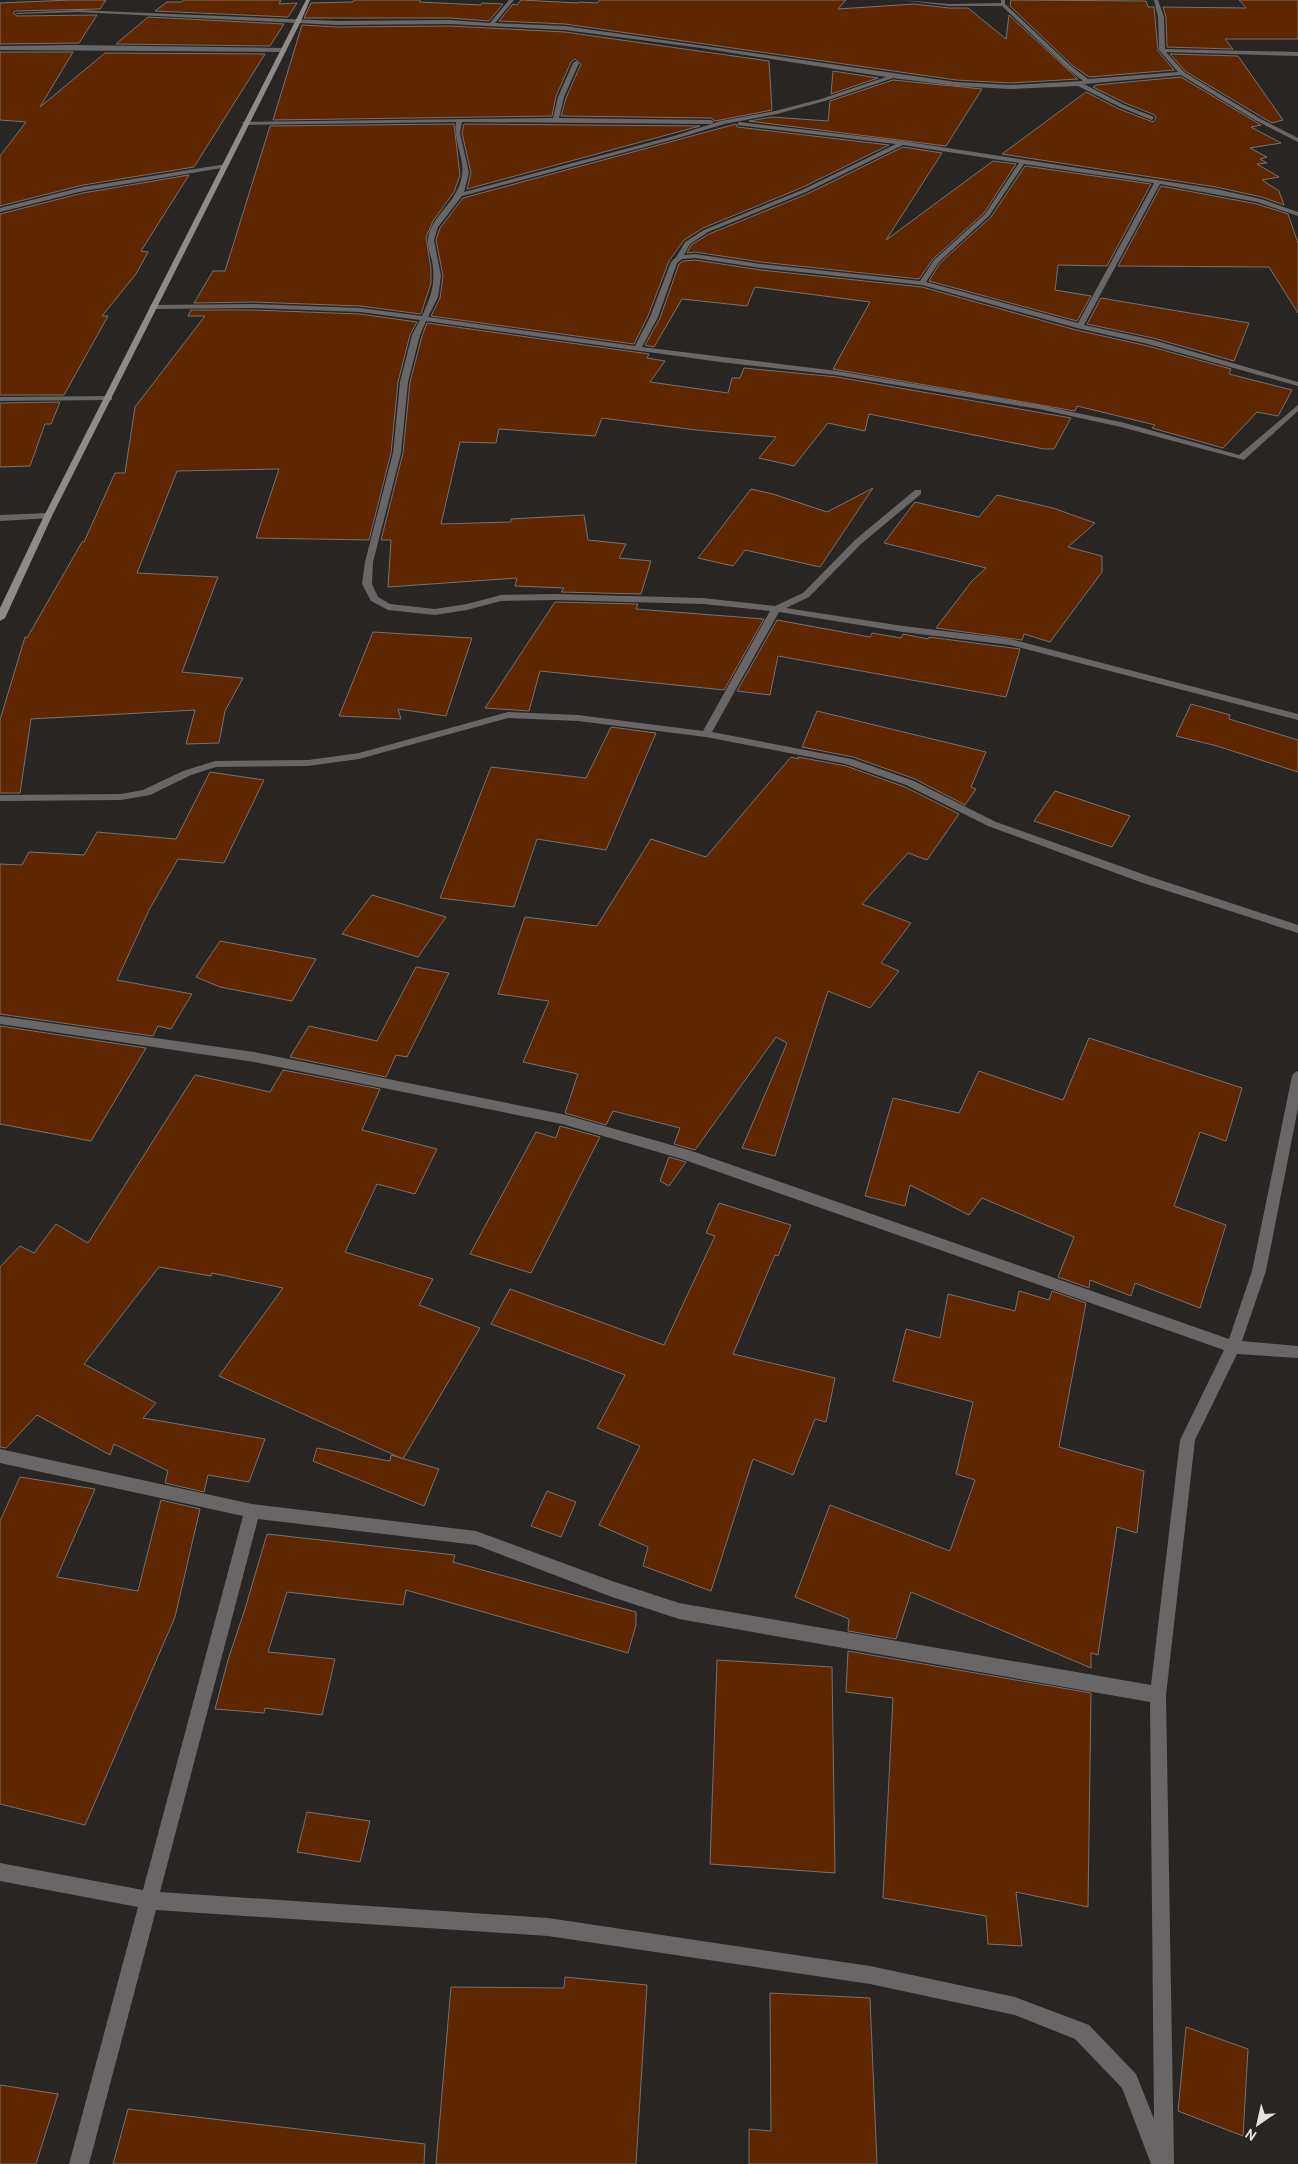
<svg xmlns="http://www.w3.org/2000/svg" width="1298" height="2164" font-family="Overpass,sans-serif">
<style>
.building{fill:#5f2700;stroke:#75716f}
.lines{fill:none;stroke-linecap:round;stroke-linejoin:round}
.minor{fill:#686666;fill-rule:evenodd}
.secondary{fill:#8e8b8a;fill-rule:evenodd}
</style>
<rect width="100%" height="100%" fill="#282523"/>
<g class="building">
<path d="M 70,0 L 106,0 L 100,9 L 15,11 L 13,13 L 17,16 L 97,15 L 79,43 L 0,44 L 0,3 Z"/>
<path d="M 184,0 L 281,0 L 279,4 L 297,3 L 288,17 L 155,11 L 167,2 L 181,2 Z"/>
<path d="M 354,0 L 420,0 L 420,2 L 481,5 L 482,3 L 503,4 L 489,21 L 450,18 L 304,18 L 311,3 L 353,2 Z"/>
<path d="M 521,0 L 578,3 L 580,2 L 597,3 L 600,0 L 846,0 L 838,9 L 914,4 L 949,8 L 968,8 L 1006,39 L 1009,15 L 1078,79 L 1010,83 L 956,80 L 565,24 L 499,21 L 513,4 L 517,5 Z"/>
<path d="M 1011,0 L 1146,1 L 1148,7 L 1154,7 L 1158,51 L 1174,70 L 1089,77 L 1072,65 L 1010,6 Z"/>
<path d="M 1239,0 L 1298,0 L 1298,39 L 1225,39 L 1233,49 L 1167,47 L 1166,17 L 1163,7 L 1246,8 Z"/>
<path d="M 148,17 L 284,24 L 270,46 L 116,44 Z"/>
<path d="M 302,25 L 337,27 L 450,26 L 565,32 L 769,61 L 772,110 L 715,121 L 711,118 L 561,116 L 566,98 L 581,64 L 575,59 L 571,62 L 556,96 L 552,116 L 273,120 Z"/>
<path d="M 0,52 L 73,52 L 40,107 L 105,53 L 265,54 L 194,167 L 83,185 L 0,206 L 0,156 L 26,122 L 0,120 Z"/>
<path d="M 1170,54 L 1238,56 L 1283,120 L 1272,123 L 1260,116 L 1185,71 Z"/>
<path d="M 833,71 L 878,78 L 831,94 Z"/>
<path d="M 1181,77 L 1261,125 L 1251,127 L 1281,143 L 1250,148 L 1267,157 L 1260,159 L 1267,163 L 1257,164 L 1279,177 L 1262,180 L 1279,191 L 1284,205 L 1262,197 L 1216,187 L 1002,154 L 1086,92 L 1119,109 L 1153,122 L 1156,118 L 1155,115 L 1125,103 L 1093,87 L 1096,85 Z"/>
<path d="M 893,80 L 982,89 L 946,146 L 749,121 L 772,117 L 828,121 L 830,101 Z"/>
<path d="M 454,124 L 460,175 L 454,192 L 433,221 L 426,237 L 431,269 L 431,283 L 421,314 L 360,306 L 253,302 L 194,303 L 213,271 L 225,271 L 270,126 Z"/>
<path d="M 464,124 L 700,126 L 467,189 L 471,173 L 462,133 Z"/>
<path d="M 736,124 L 737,127 L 889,145 L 801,188 L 703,228 L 684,240 L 669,261 L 648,316 L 634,344 L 431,316 L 440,298 L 443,276 L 436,240 L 440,228 L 463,198 Z"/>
<path d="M 903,147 L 942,153 L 886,240 L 993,161 L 1016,164 L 984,213 L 933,259 L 919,279 L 761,262 L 695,252 L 687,253 L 691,245 L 709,234 L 807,194 Z"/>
<path d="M 1025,166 L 1151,184 L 1107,266 L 1058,265 L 1055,290 L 1091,296 L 1077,321 L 929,281 L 940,263 L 991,217 Z"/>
<path d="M 189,175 L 141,251 L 148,252 L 136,274 L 102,316 L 108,316 L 64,395 L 0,395 L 0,214 L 83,193 Z"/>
<path d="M 1161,186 L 1257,204 L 1288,214 L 1298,243 L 1298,313 L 1269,267 L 1118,266 Z"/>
<path d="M 695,260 L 761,270 L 922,287 L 1076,330 L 1148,346 L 1231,369 L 1229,374 L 1292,390 L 1278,416 L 1257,412 L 1223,448 L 1152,428 L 1155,425 L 1077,406 L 1075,411 L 833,369 L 870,302 L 755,287 L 747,306 L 682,299 L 654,347 L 645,345 L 660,318 L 679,264 L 683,261 Z"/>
<path d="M 1101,298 L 1249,323 L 1234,361 L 1153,338 L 1087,324 Z"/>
<path d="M 191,310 L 253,310 L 360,314 L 417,322 L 410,335 L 398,382 L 391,453 L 369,540 L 256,538 L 279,469 L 177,471 L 137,573 L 218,577 L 182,672 L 243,678 L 225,711 L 219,743 L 186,744 L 195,710 L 31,719 L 20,793 L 0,793 L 0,720 L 25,637 L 27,638 L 82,542 L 84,542 L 115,473 L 125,473 L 135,407 L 205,316 L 188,316 Z"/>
<path d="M 427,323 L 649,354 L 647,358 L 665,361 L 650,382 L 728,393 L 732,378 L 740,378 L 744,368 L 837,377 L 1071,418 L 1054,449 L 1044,449 L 869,414 L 865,431 L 828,423 L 794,466 L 759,458 L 776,437 L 696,430 L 602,418 L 595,436 L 499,429 L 496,443 L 460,442 L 441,524 L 511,522 L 511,519 L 584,515 L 588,540 L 626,544 L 619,558 L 651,561 L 641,594 L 561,592 L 564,588 L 515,586 L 517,578 L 388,587 L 391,540 L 381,540 L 403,453 L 410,382 L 422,336 Z"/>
<path d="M 60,402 L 51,424 L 45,424 L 30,466 L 0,467 L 0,403 Z"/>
<path d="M 873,488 L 820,567 L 745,550 L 733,566 L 698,558 L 751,489 L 773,494 L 827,512 Z"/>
<path d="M 997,495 L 1053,508 L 1095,523 L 1068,547 L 1102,556 L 1102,572 L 1050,642 L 1024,634 L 1022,640 L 936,628 L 972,581 L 986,568 L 884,543 L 915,502 L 979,517 Z"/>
<path d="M 555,602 L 638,604 L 636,609 L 764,619 L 724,690 L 540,671 L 529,711 L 485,708 Z"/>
<path d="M 777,620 L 870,637 L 872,633 L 901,638 L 903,634 L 928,639 L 929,637 L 1020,649 L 1006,697 L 778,656 L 770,695 L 737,691 Z"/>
<path d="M 373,632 L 472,638 L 446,716 L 398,709 L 401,719 L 339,716 Z"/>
<path d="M 1191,704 L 1230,715 L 1229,719 L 1298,740 L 1298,772 L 1217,746 L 1176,736 Z"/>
<path d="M 817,711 L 986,752 L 971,787 L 976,789 L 965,805 L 915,779 L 853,757 L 802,747 Z"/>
<path d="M 611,727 L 656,733 L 606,850 L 537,839 L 514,907 L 440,898 L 491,767 L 586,778 Z"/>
<path d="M 791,757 L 798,759 L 798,757 L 846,766 L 905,787 L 959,814 L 927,860 L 908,853 L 862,904 L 911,923 L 881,963 L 899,971 L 870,1008 L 828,991 L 775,1156 L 742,1148 L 787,1043 L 776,1037 L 695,1150 L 674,1144 L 680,1128 L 613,1111 L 606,1125 L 565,1113 L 578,1074 L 523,1062 L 549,1001 L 498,994 L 525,917 L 597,926 L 651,839 L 706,857 Z"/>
<path d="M 210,772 L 264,780 L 224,863 L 178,859 L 149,910 L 117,980 L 192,994 L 171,1029 L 158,1026 L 153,1036 L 0,1014 L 0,864 L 22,865 L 29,852 L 84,855 L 97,832 L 176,839 Z"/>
<path d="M 1055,791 L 1130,816 L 1112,847 L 1034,821 Z"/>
<path d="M 372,895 L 446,917 L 418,957 L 342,934 Z"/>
<path d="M 220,941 L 316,959 L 292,1001 L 220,987 L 196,977 Z"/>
<path d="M 416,967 L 449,973 L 407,1057 L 396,1055 L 386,1077 L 290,1057 L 309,1026 L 377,1041 Z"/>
<path d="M 0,1026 L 146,1048 L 91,1141 L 0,1124 Z"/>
<path d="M 1089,1038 L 1242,1088 L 1226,1141 L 1200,1132 L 1174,1206 L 1226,1225 L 1200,1308 L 1135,1283 L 1131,1296 L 1090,1280 L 1089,1288 L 1058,1277 L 1074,1237 L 982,1198 L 969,1215 L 910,1185 L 905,1206 L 865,1196 L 893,1098 L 959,1113 L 979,1071 L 1063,1100 Z"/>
<path d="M 283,1070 L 380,1089 L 362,1130 L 437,1149 L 415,1194 L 377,1184 L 345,1252 L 433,1279 L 419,1305 L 480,1328 L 403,1459 L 219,1376 L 283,1288 L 212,1273 L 211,1276 L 159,1267 L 84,1364 L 156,1403 L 143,1418 L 265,1439 L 249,1482 L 208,1475 L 204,1492 L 165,1483 L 168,1471 L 114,1444 L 110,1455 L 37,1415 L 6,1448 L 0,1447 L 0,1267 L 20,1246 L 34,1253 L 56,1224 L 88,1243 L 195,1075 L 270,1092 Z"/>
<path d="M 560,1126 L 600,1137 L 531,1273 L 470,1254 L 536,1132 L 556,1138 Z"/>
<path d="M 669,1157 L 686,1162 L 669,1186 L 660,1181 Z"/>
<path d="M 719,1203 L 791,1225 L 778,1256 L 775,1255 L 733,1354 L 835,1378 L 826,1422 L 815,1419 L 793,1475 L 753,1459 L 711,1591 L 643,1566 L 648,1547 L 599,1525 L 640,1446 L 597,1428 L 625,1375 L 491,1324 L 510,1289 L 664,1345 L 715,1236 L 706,1233 Z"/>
<path d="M 1019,1291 L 1049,1300 L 1052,1291 L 1086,1303 L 1059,1447 L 1144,1471 L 1137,1533 L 1117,1527 L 1098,1655 L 1091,1653 L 1091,1668 L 911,1592 L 896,1639 L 848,1631 L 849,1619 L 795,1597 L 830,1505 L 950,1551 L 975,1480 L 956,1474 L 973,1402 L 893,1381 L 906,1329 L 940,1338 L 948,1294 L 1015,1311 Z"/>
<path d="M 317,1448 L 390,1461 L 391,1455 L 439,1469 L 424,1506 L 313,1461 Z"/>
<path d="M 20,1477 L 95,1489 L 57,1577 L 138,1591 L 161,1500 L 200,1509 L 175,1617 L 85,1825 L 0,1804 L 0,1521 Z"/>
<path d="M 547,1491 L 576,1502 L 561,1537 L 531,1526 Z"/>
<path d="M 267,1534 L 455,1555 L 453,1562 L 636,1612 L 636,1625 L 628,1653 L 406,1590 L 403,1605 L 287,1592 L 268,1652 L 335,1659 L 322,1715 L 265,1708 L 264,1713 L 215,1709 L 228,1660 L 245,1609 Z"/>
<path d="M 848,1651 L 1091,1693 L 1088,1907 L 1016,1892 L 1022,1946 L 988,1944 L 986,1916 L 883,1898 L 893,1698 L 846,1692 Z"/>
<path d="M 717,1660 L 832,1667 L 835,1873 L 710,1864 Z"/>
<path d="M 307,1812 L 370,1821 L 360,1862 L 297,1852 Z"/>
<path d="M 565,1977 L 647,1985 L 636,2164 L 436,2164 L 451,1987 L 564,1988 Z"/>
<path d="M 770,1993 L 870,1998 L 877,2164 L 749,2164 L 749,2129 L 771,2131 Z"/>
<path d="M 1186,2027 L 1248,2049 L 1243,2136 L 1178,2111 Z"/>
<path d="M 0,2085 L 58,2094 L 36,2164 L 0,2164 Z"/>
<path d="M 128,2109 L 425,2144 L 424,2164 L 113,2164 Z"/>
</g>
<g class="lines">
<g class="minor">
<path d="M 509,0 L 514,0 L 495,23 L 565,26 L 956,82 L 1010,85 L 1083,81 L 1067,68 L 1002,6 L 949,6 L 901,0 L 949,4 L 1001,3 L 1001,0 L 1005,0 L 1005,4 L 1071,66 L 1088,79 L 1178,72 L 1159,50 L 1158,17 L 1154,0 L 1158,0 L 1164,17 L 1165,49 L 1298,52 L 1298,56 L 1166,52 L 1184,72 L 1259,118 L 1298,138 L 1298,142 L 1255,120 L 1181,75 L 1084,84 L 1124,105 L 1154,117 L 1152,120 L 1120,107 L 1078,86 L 1010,89 L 956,86 L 893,78 L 825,101 L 777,114 L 724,124 L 678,138 L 462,196 L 438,227 L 434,240 L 441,276 L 438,297 L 428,317 L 635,346 L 650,317 L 671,262 L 677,256 L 685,242 L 704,230 L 802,190 L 896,144 L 737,125 L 739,122 L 902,141 L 1216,189 L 1261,199 L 1298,212 L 1298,216 L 1257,202 L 1160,184 L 1084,325 L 1153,340 L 1298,382 L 1298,386 L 1148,344 L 1077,328 L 922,285 L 761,268 L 695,258 L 682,259 L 677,263 L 658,317 L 642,347 L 837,371 L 1039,405 L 1125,423 L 1239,455 L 1298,405 L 1298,411 L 1244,460 L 1121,427 L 1039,409 L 837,375 L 720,362 L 426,321 L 420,335 L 408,382 L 401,453 L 373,562 L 372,584 L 378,597 L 390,604 L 435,609 L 467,604 L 501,595 L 555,594 L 703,598 L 775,606 L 803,593 L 855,540 L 915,490 L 921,490 L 921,494 L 861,544 L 809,597 L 786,608 L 903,626 L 1010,639 L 1298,714 L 1298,720 L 1010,645 L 903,632 L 779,612 L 712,732 L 852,759 L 914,781 L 996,822 L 1148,876 L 1298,925 L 1298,933 L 1140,882 L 988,826 L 906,785 L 846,764 L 706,737 L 578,721 L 508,718 L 359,759 L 308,766 L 216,767 L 191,775 L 150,795 L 121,800 L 0,801 L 0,795 L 121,794 L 143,790 L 183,771 L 215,761 L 308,760 L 359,753 L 508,712 L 578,715 L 703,731 L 770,611 L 703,604 L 555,600 L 501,601 L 467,610 L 435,615 L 388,610 L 371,601 L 362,584 L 365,562 L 393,453 L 400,382 L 412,335 L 420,320 L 360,312 L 253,308 L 153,309 L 149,307 L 153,305 L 253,304 L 360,308 L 422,316 C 431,297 436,283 432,261 C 430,254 427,245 428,238 C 432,214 458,203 462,175 C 465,159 453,141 456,122 L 244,125 L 242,122 L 553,118 L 558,97 L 573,63 L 576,61 L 579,63 L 564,97 L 559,118 L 711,120 L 714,122 L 711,124 L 462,122 L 460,133 L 469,173 L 464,192 L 674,136 L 721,121 L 775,111 L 821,99 L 886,77 L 701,48 L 565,30 L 450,24 L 337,25 L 78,12 L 17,14 L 15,13 L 78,10 L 337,21 L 450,20 L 490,23 ZM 903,145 L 1019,163 L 985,214 L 934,260 L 920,281 L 761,264 L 695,254 L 684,255 L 690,244 L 708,232 L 806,192 ZM 1024,164 L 1154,183 L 1078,323 L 926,282 L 939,262 L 989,216 Z"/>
<path d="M 72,45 L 284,48 L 287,50 L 284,52 L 0,50 L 0,46 Z"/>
<path d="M 226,164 L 228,167 L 83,191 L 0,212 L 0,208 L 83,187 Z"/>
<path d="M 112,396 L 112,400 L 109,400 L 0,401 L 0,397 Z"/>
<path d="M 48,513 L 51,514 L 51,518 L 0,521 L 0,515 Z"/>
<path d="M 0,1016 L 254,1052 L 562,1114 L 689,1150 L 1229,1339 L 1252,1271 L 1292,1076 L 1294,1073 L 1298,1071 L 1298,1108 L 1266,1271 L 1242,1341 L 1298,1346 L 1298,1358 L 1237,1354 L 1195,1440 L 1166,1695 L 1174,2164 L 1151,2164 L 1122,2088 L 1075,2039 L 1015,2015 L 870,1984 L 548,1936 L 156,1910 L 89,2164 L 69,2164 L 138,1907 L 0,1881 L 0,1863 L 143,1890 L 243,1516 L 0,1463 L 0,1449 L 252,1504 L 476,1531 L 612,1581 L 679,1603 L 1151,1685 L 1180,1440 L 1224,1350 L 682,1159 L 562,1124 L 254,1062 L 0,1024 ZM 258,1519 L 476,1545 L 612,1597 L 679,1619 L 1150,1702 L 1154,2119 L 1136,2074 L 1089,2025 L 1015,1997 L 870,1966 L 548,1918 L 160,1892 Z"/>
</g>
<path class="secondary" d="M 306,0 L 310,0 L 301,21 L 52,516 L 5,618 L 0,621 L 0,608 L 44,516 Z"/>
</g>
<g transform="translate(1258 2124) rotate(214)" stroke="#282523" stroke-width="4" paint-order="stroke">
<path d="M0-4L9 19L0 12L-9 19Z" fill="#e5e3e1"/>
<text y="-8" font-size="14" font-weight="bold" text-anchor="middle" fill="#e5e3e1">N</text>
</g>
</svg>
